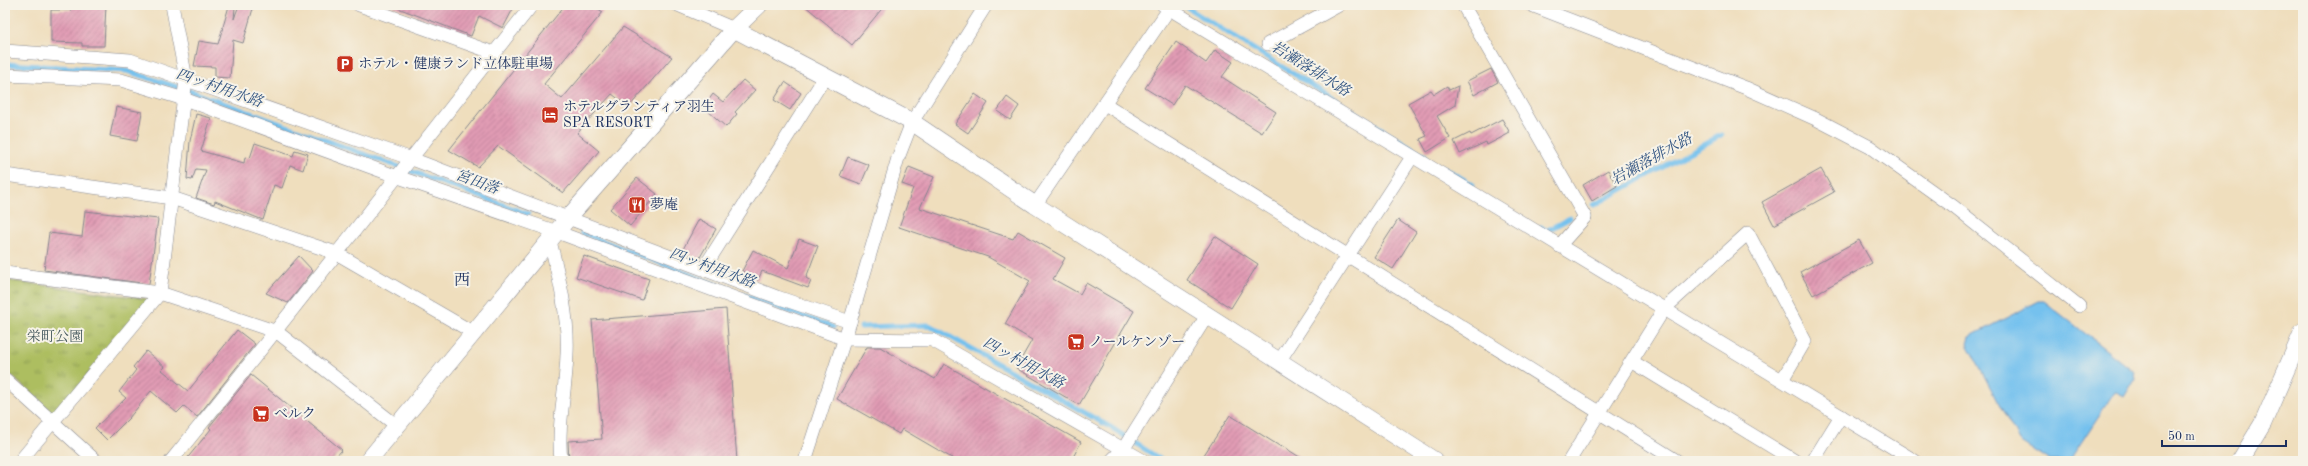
<svg xmlns="http://www.w3.org/2000/svg" width="2308" height="466" font-family="'Old Standard TT','Noto Serif JP',serif">
<style>
.grass{fill:url(#grass-tufts);stroke:#647660}
.water{fill:#74c1ee;stroke:#4878a6}
.lines{fill:none;stroke-linecap:round;stroke-linejoin:round}
.stream{stroke:#74c1ee;stroke-width:5}
.building{fill:url(#building-hatch)}
.minor-casing{stroke:#85868e;stroke-width:14}
.tertiary-casing{stroke:#85868e;stroke-width:18}
.minor{stroke:#fff;stroke-width:13}
.tertiary{stroke:#fff;stroke-width:17}
.labels{text-anchor:middle;dominant-baseline:central;stroke-width:4;stroke-linejoin:round;paint-order:stroke}
.poi-label{font-size:14px;fill:#1b2f5e;stroke:#f7f3e8;text-anchor:start}
.park-label{font-size:14px;fill:#475a5f;stroke:#f7f3e8}
.water-label{font-size:15px;font-style:italic;fill:#315482;stroke:#f7f3e8}
.quarter-label{font-size:16px;fill:#1b2f5e;stroke:#f7f3e8}
</style>
<defs>
<pattern id="grass-tufts" width="24" height="20" patternUnits="userSpaceOnUse"><rect width="24" height="20" fill="#adbe61"/><path d="M3 7l-1-3M5 7V3M7 7l1-3M15 17l-1-3M17 17v-4M19 17l1-3" fill="none" stroke="#8c9b53"/></pattern>
<pattern id="building-hatch" width="6" height="6" patternUnits="userSpaceOnUse"><rect width="6" height="6" fill="#e19bb4"/><path d="M-1 1l2-2M0 6l6-6M5 7l2-2" fill="none" stroke="#b67f96"/></pattern>
</defs>
<rect width="100%" height="100%" fill="#f7f3e8"/>
<filter id="ink" filterUnits="userSpaceOnUse"><feTurbulence type="fractalNoise" baseFrequency=".025" numOctaves="2"/><feDisplacementMap in="SourceGraphic" scale="8" xChannelSelector="R" yChannelSelector="G"/><feConvolveMatrix kernelMatrix="1 2 1 2 8 2 1 2 1" color-interpolation-filters="sRGB"/></filter>
<filter id="wash" filterUnits="userSpaceOnUse"><feTurbulence type="fractalNoise" baseFrequency=".012" numOctaves="4" result="noise"/><feDisplacementMap in="SourceGraphic" scale="16" xChannelSelector="R" yChannelSelector="G"/><feGaussianBlur stdDeviation="0.9" result="paint"/><feColorMatrix in="noise" values="0 0 0 0 0 0 0 0 0 0 0 0 0 0 0 0 0 1.4 0 .05"/><feComposite in="paint" operator="in"/></filter>
<g filter="url(#wash)">
<rect width="100%" height="100%" fill="#efdebd"/>
<path class="grass" d="M 5,280 L 149,299 L 55,415 L 5,370 Z"/>
<path class="water" d="M 2039,301 L 2044,301 L 2134,372 L 2135,379 L 2124,397 L 2115,391 L 2069,461 L 2050,461 L 2019,441 L 1967,344 L 1969,337 Z"/>
<g class="lines">
<g class="stream">
<path d="M 1183,5 L 1425,156"/>
<path d="M 5,64 L 127,71 L 196,93 L 528,214"/>
<path d="M 1444,168 L 1473,185"/>
<path d="M 1594,205 L 1721,135"/>
<path d="M 1541,227 L 1546,231 L 1570,218"/>
<path d="M 582,233 L 731,290"/>
<path d="M 744,295 L 833,327"/>
<path d="M 861,327 L 929,325 L 1112,428 L 1163,461"/>
</g>
</g>
<g id="blocks">
<g class="building">
<path d="M 71,5 L 106,5 L 104,46 L 82,46 L 82,43 L 51,42 L 51,10 L 71,10 Z"/>
<path d="M 239,5 L 254,5 L 243,43 L 233,40 L 230,78 L 215,77 L 215,67 L 194,66 L 199,41 L 218,44 L 229,6 L 235,7 L 234,19 Z"/>
<path d="M 390,5 L 515,5 L 503,28 L 479,16 L 471,36 Z"/>
<path d="M 565,5 L 592,5 L 603,12 L 544,84 L 562,99 L 623,27 L 672,57 L 629,107 L 612,94 L 577,133 L 599,151 L 563,193 L 498,146 L 478,167 L 449,150 Z"/>
<path d="M 804,5 L 885,5 L 852,45 Z"/>
<path d="M 1176,42 L 1206,63 L 1215,50 L 1233,62 L 1222,77 L 1276,112 L 1262,133 L 1185,85 L 1172,105 L 1145,88 Z"/>
<path d="M 1491,69 L 1498,82 L 1474,95 L 1467,81 Z"/>
<path d="M 743,80 L 755,90 L 735,112 L 737,114 L 726,127 L 707,110 L 705,105 L 713,94 L 723,102 Z"/>
<path d="M 785,82 L 801,93 L 790,110 L 774,100 Z"/>
<path d="M 1447,86 L 1449,90 L 1458,86 L 1455,105 L 1437,116 L 1450,138 L 1427,152 L 1420,139 L 1427,136 L 1408,103 L 1431,90 L 1434,94 Z"/>
<path d="M 975,94 L 988,103 L 968,133 L 955,124 Z"/>
<path d="M 1007,97 L 1019,106 L 1010,120 L 997,111 Z"/>
<path d="M 116,107 L 142,112 L 137,141 L 110,136 Z"/>
<path d="M 196,114 L 211,118 L 201,151 L 244,163 L 245,157 L 250,158 L 255,143 L 293,156 L 295,150 L 308,154 L 303,170 L 290,165 L 282,188 L 274,185 L 263,220 L 215,201 L 214,204 L 196,198 L 206,170 L 196,169 L 192,180 L 187,179 L 190,141 Z"/>
<path d="M 1502,119 L 1510,133 L 1487,145 L 1486,142 L 1460,154 L 1454,141 L 1470,133 L 1471,135 Z"/>
<path d="M 848,157 L 869,165 L 861,184 L 840,176 Z"/>
<path d="M 909,167 L 934,177 L 920,208 L 1013,239 L 1018,231 L 1065,258 L 1053,279 L 1080,294 L 1086,283 L 1134,311 L 1079,405 L 1016,368 L 1032,340 L 1005,324 L 1030,281 L 988,257 L 899,227 L 913,188 L 902,184 Z"/>
<path d="M 1821,169 L 1834,192 L 1774,225 L 1762,202 Z"/>
<path d="M 1608,170 L 1617,186 L 1592,201 L 1583,185 Z"/>
<path d="M 637,178 L 657,194 L 630,226 L 610,209 Z"/>
<path d="M 85,211 L 158,219 L 149,284 L 44,270 L 49,233 L 82,237 Z"/>
<path d="M 699,219 L 716,229 L 699,259 L 682,251 Z"/>
<path d="M 1398,220 L 1416,232 L 1393,269 L 1374,257 Z"/>
<path d="M 1215,236 L 1258,264 L 1231,308 L 1187,280 Z"/>
<path d="M 799,239 L 818,246 L 806,278 L 811,281 L 808,288 L 762,271 L 758,280 L 742,271 L 753,250 L 788,268 Z"/>
<path d="M 1859,240 L 1872,263 L 1813,295 L 1800,272 Z"/>
<path d="M 299,256 L 313,271 L 288,303 L 266,293 Z"/>
<path d="M 584,256 L 649,279 L 642,300 L 576,277 Z"/>
<path d="M 726,309 L 737,461 L 569,461 L 568,441 L 602,439 L 592,320 Z"/>
<path d="M 237,330 L 255,344 L 197,417 L 184,406 L 177,413 L 151,391 L 129,418 L 107,440 L 95,428 L 126,398 L 119,392 L 136,370 L 133,367 L 146,351 L 165,367 L 162,370 L 188,391 Z"/>
<path d="M 867,347 L 880,347 L 935,379 L 944,364 L 1081,442 L 1071,461 L 957,461 L 902,429 L 899,434 L 837,399 Z"/>
<path d="M 251,375 L 342,450 L 332,461 L 185,461 L 211,429 L 209,427 Z"/>
<path d="M 1230,415 L 1281,447 L 1282,446 L 1306,461 L 1200,461 Z"/>
</g>
</g>
</g>
<g filter="url(#ink)">
<use href="#blocks" fill-opacity="0" stroke="#85868e" stroke-width="1"/>
<g class="lines">
<defs>
<g id="minor">
<path d="M 359,5 L 494,53"/>
<path d="M 678,5 L 734,29"/>
<path d="M 1163,5 L 1915,461"/>
<path d="M 1463,5 L 1585,217 L 1559,246"/>
<path d="M 1531,5 L 1746,88 L 1816,119 L 1870,147 L 1954,207 L 2079,306"/>
<path d="M 1268,44 L 1339,5"/>
<path d="M 5,51 L 130,60 L 412,159 L 777,297 L 850,322"/>
<path d="M 5,75 L 121,80 L 184,99 L 398,177 L 557,232 L 845,339 L 932,340 L 1144,461"/>
<path d="M 1105,104 L 1677,461"/>
<path d="M 5,175 L 172,198 L 336,253 L 474,333"/>
<path d="M 1035,205 L 1169,9"/>
<path d="M 550,241 C 559,278 569,316 567,354 C 566,390 557,425 561,461"/>
<path d="M 704,268 L 825,77"/>
<path d="M 5,273 L 160,293 L 277,332 L 397,426"/>
<path d="M 1280,360 L 1412,157"/>
<path d="M 1633,362 L 1795,461"/>
<path d="M 5,379 L 96,461"/>
<path d="M 20,461 L 160,293 L 186,79 L 172,5"/>
<path d="M 171,461 C 294,311 411,157 532,5"/>
<path d="M 805,461 L 850,322 L 898,158 L 912,122 L 986,5"/>
<path d="M 1111,461 L 1124,448 L 1208,314"/>
<path d="M 1569,461 L 1664,309 L 1748,233 L 1805,341 L 1782,380"/>
<path d="M 1813,461 L 1841,416"/>
</g>
<g id="tertiary">
<path d="M 734,29 L 912,122 L 1035,205 L 1435,461"/>
<path d="M 368,461 L 568,218 L 734,29 L 759,5"/>
<path d="M 2240,461 L 2263,423 L 2303,331"/>
</g>
</defs>
<use href="#minor" class="minor-casing"/>
<use href="#tertiary" class="tertiary-casing"/>
<use href="#minor" class="minor"/>
<use href="#tertiary" class="tertiary"/>
</g>
</g>
<defs>
<symbol id="parking-square" viewBox="-11 -11 22 22"><rect x="-9" y="-9" width="18" height="18" rx="4" fill="#c8321e" stroke="#f7f3e8"/><path d="M-3.5-5.5H1a3.5 3.5 0 0 1 0 7H-1V5.5H-3.5ZM-1-3.4V-.6H.8a1.4 1.4 0 0 0 0-2.8Z" fill="#fff"/></symbol>
<symbol id="hotel-square" viewBox="-11 -11 22 22"><rect x="-9" y="-9" width="18" height="18" rx="4" fill="#c8321e" stroke="#f7f3e8"/><path d="M-6-4.5h1.5V1H6V5H4.5V3h-9V5H-6ZM-4 0a1.8 1.8 0 1 1 3.6 0ZM.5 0V-2.5h3Q6-2.5 6 0Z" fill="#fff"/></symbol>
<symbol id="restaurant-square" viewBox="-11 -11 22 22"><rect x="-9" y="-9" width="18" height="18" rx="4" fill="#c8321e" stroke="#f7f3e8"/><path d="M-5-6h1v4h1v-4h1v4h1v-4h1v5L-1.5 .5V6h-2V.5L-5-1ZM5-6V6H3V1.5H1.5Q1.5-4 5-6Z" fill="#fff"/></symbol>
<symbol id="supermarket-square" viewBox="-11 -11 22 22"><rect x="-9" y="-9" width="18" height="18" rx="4" fill="#c8321e" stroke="#f7f3e8"/><path d="M-6-5.5h2.5l.6 2H6L4.5 2H-2.5L-4.4-4H-6ZM-1.5 3.2a1.3 1.3 0 1 0 .1 0ZM3 3.2a1.3 1.3 0 1 0 .1 0Z" fill="#fff"/></symbol>
</defs>
<g fill-rule="evenodd">
<use href="#parking-square" x="335" y="54" width="20" height="20"/>
<use href="#hotel-square" x="540" y="105" width="20" height="20"/>
<use href="#restaurant-square" x="627" y="195" width="20" height="20"/>
<use href="#supermarket-square" x="1066" y="332" width="20" height="20"/>
<use href="#supermarket-square" x="251" y="404" width="20" height="20"/>
</g>
<g class="labels">
<g class="poi-label">
<text x="358" y="64">ホテル・健康ランド立体駐車場</text>
<text x="563" y="107">ホテルグランティア羽生<tspan x="563" dy="16">SPA RESORT</tspan></text>
<text x="650" y="205">夢庵</text>
<text x="1089" y="342">ノールケンゾー</text>
<text x="274" y="414">ベルク</text>
</g>
<g class="park-label">
<text x="55" y="337">栄町公園</text>
</g>
<g class="water-label">
<text transform="translate(1310 70) rotate(32)">岩瀬落排水路</text>
<text transform="translate(219 89) rotate(19)">四ッ村用水路</text>
<text transform="translate(1652 160) rotate(-29)">岩瀬落排水路</text>
<text transform="translate(477 183) rotate(20)">宮田落</text>
<text transform="translate(712 269) rotate(20)">四ッ村用水路</text>
<text transform="translate(1023 364) rotate(29)">四ッ村用水路</text>
</g>
<g class="quarter-label">
<text x="462" y="281">西</text>
</g>
</g>
<rect width="2308" height="466" fill="none" stroke="#f7f3e8" stroke-width="20"/>
<path d="M2162 440v6h124v-6" fill="none" stroke="#1b2f5e" stroke-width="2"/>
<text x="2168" y="440" font-size="12" fill="#1b2f5e" stroke="#f7f3e8" stroke-width="3" paint-order="stroke">50 m</text>
</svg>
